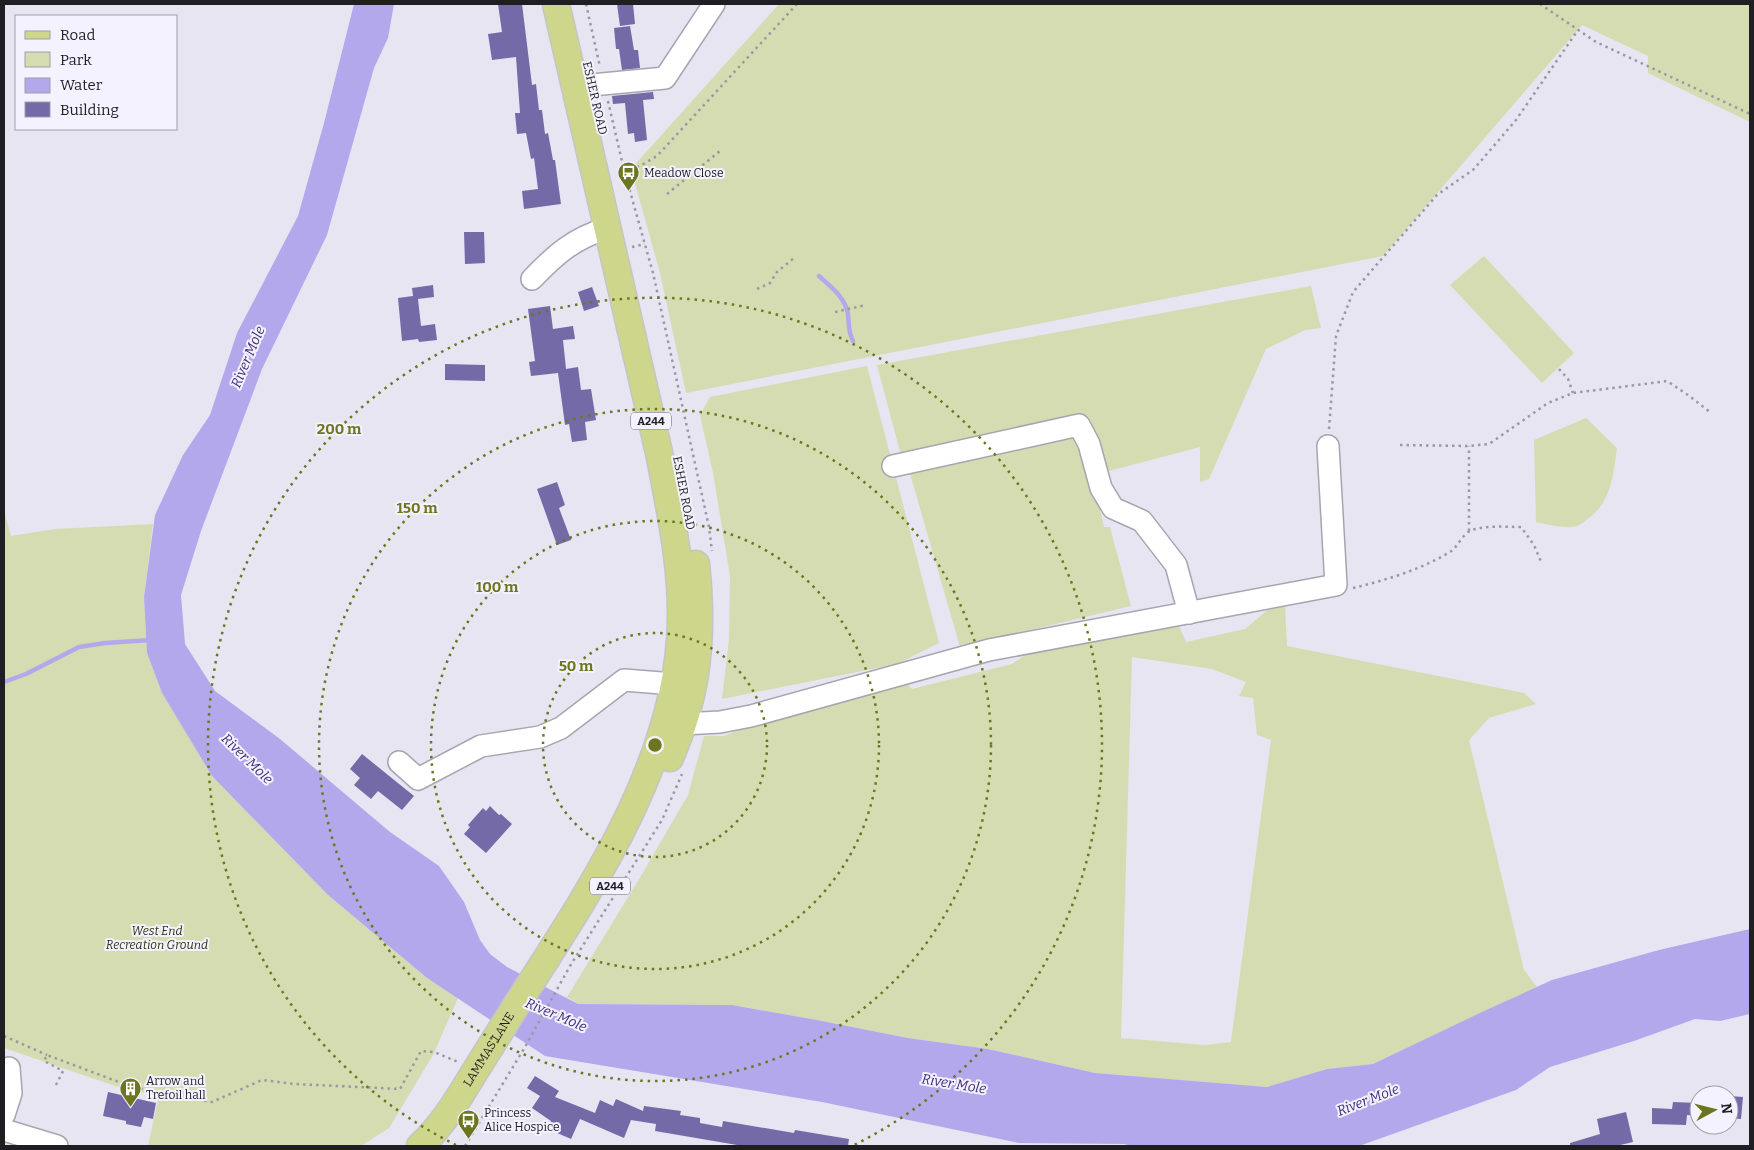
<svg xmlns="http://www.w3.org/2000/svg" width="1754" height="1150" font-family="Bitter,serif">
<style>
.green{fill:#d6dcb1;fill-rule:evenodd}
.water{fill:#b3a8ec}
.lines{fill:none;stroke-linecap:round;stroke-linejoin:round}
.stream{stroke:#b3a8ec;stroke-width:4.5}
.building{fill:#756aa8}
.minor-casing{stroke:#a6a5b0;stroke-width:24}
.major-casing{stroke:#c5c5c6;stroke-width:29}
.path{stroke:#9a99a2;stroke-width:2.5;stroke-dasharray:2.5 4;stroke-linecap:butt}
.minor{stroke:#fff;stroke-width:21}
.major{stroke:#ced68c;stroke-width:26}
.ring{fill:none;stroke:#6d751e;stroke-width:2.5;stroke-dasharray:2.5 5}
.labels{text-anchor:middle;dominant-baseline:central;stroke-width:4;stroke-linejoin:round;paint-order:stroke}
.shield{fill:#f4f2fe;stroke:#5f5e65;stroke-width:1}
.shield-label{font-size:11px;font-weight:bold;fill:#1f1f23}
.street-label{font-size:12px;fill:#1f1f23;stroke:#f4f2fe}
.poi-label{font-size:12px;fill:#1f1f23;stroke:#f4f2fe;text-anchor:start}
.park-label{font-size:12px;font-style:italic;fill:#2e3111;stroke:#f4f2fe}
.water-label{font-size:14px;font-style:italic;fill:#412d7a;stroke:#f4f2fe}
.centre{fill:#6d751e;stroke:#f4f2fe;stroke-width:2.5}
.ring-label{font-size:15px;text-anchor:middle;font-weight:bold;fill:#6d751e;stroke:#f4f2fe;stroke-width:4;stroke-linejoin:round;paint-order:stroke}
</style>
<rect width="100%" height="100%" fill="#e6e5f1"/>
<g class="green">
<path d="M 779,4 L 1750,4 L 1750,122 L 1648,73 L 1648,56 L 1582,25 L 1383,256 L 686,393 L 660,273 L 631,169 Z"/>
<path d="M 1484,256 L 1574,353 L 1542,383 L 1450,285 Z"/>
<path d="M 1311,286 L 1321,328 L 1305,330 L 1266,349 L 1209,479 L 1200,482 L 1200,447 L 1109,471 L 1100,463 L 1083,415 L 902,459 L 877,365 Z"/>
<path d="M 867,366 L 939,643 L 897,664 L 722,699 L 729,639 L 730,576 L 713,473 L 700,415 L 710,397 Z"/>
<path d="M 1586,418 L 1617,448 C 1613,477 1611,504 1585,521 C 1580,525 1574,528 1567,527 C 1557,527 1546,524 1536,522 L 1534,440 Z"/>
<path d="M 1072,431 L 1084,439 L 1104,527 L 1110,527 L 1131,606 L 960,647 L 909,470 Z"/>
<path d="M 4,511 L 11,536 L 55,529 L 153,524 L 144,597 L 147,653 L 162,693 L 212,776 L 328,895 L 427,978 L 458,998 L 433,1055 L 389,1128 L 361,1146 L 148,1146 L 159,1096 L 121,1088 L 4,1048 Z"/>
<path d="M 1285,605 L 1287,646 L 1524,693 L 1536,704 L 1489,718 L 1469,740 L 1524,970 L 1537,987 L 1373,1064 L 1327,1069 L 1267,1087 L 1095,1073 L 988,1049 L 908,1038 L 817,1020 L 732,1005 L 578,1004 L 567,997 L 638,881 L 688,795 L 704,736 L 724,736 L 774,717 L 901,679 L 912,689 L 1012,664 L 1032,650 L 1178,624 L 1186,642 L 1245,629 L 1270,608 ZM 1132,657 L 1212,669 L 1246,682 L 1239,696 L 1253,698 L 1257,735 L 1271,740 L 1231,1042 L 1205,1045 L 1121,1038 Z"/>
</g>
<path class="water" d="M 354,4 L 394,4 L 388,38 L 374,68 L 327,235 L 262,369 L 201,531 L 181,595 L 185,644 L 215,691 L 280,739 L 390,832 L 439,866 L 464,902 L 480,940 L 490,954 L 507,967 L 578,1004 L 732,1005 L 817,1020 L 908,1038 L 988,1049 L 1095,1073 L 1267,1087 L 1327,1069 L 1373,1064 L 1482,1012 L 1552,980 L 1659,950 L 1750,929 L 1750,1014 L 1720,1021 L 1695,1019 L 1634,1041 L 1550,1067 L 1516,1090 L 1359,1146 L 1132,1146 L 1124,1144 L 1019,1143 L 822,1102 L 545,1056 L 427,978 L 328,895 L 212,776 L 162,693 L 147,653 L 144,597 L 155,515 L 183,455 L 210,415 L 237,333 L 298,216 L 324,123 Z"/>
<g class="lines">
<g class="stream">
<path d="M 819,276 C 831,287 845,297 848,314 C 849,324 848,332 853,341"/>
<path d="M 4,682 L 26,674 L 79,647 L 105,643 L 151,640"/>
</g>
</g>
<g class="building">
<path d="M 498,4 L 522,4 L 532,85 L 536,84 L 539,110 L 542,110 L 545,134 L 548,133 L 553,160 L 555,160 L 561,204 L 524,209 L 522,191 L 538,189 L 534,158 L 531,159 L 526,133 L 517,134 L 515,113 L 520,113 L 516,57 L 492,60 L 488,34 L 502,32 Z"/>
<path d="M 617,4 L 633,4 L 635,24 L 620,26 Z"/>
<path d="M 630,26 L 634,50 L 638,50 L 640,68 L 622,70 L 619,49 L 616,49 L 614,28 Z"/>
<path d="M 653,92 L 654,99 L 643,100 L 647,140 L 635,142 L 634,133 L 628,134 L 625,103 L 613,104 L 612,96 Z"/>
<path d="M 464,232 L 484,232 L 485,263 L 465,264 Z"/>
<path d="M 433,285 L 434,297 L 418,299 L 421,326 L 435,324 L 437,340 L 419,342 L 418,339 L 402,341 L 398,298 L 413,296 L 412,288 Z"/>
<path d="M 592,287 L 599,306 L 584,311 L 578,292 Z"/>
<path d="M 550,306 L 553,329 L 573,326 L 575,339 L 563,340 L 566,369 L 578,367 L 581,390 L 591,389 L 596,420 L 585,422 L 587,440 L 572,442 L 569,424 L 565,425 L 558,373 L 531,376 L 529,362 L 535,361 L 528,309 Z"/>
<path d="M 445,364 L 485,365 L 485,381 L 445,380 Z"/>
<path d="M 557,482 L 565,505 L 559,508 L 571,540 L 557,545 L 537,489 Z"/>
<path d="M 362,754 L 414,796 L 402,810 L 378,791 L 371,799 L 354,785 L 360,778 L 350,769 Z"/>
<path d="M 490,806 L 499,815 L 501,814 L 512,824 L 486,853 L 464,834 L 470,827 L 468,825 L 483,808 L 486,811 Z"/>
<path d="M 535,1076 L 559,1091 L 555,1097 L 595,1113 L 600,1100 L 613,1106 L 616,1099 L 643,1111 L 644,1106 L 681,1111 L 680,1115 L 700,1118 L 700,1123 L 722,1127 L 723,1121 L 794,1133 L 795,1130 L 849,1139 L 848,1146 L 743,1146 L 655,1131 L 656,1124 L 631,1120 L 624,1138 L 580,1119 L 571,1139 L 548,1129 L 551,1121 L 532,1108 L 540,1096 L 527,1088 Z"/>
<path d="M 108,1092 L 156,1103 L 153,1119 L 144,1117 L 141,1127 L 126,1124 L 126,1121 L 103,1116 Z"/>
<path d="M 1729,1096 L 1743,1097 L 1741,1119 L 1729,1118 Z"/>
<path d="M 1673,1102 L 1699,1103 L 1699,1116 L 1687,1115 L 1686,1125 L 1652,1124 L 1652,1108 L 1672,1109 Z"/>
<path d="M 1626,1112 L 1633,1142 L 1616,1146 L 1570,1146 L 1570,1143 L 1600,1134 L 1597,1119 Z"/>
</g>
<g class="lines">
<defs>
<g id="minor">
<path d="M 592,85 L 665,78 L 714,4"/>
<path d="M 532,279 C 556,254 573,239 607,228"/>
<path d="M 893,466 L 1079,425 L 1089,444 L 1101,488 L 1113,508 L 1142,521 L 1176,565 L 1189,613"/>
<path d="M 683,724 L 720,722 L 751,716 L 989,650 L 1336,585 L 1328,446"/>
<path d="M 399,762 L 418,779 L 481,746 L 540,737 L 561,728 L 624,680 L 674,684"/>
<path d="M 4,1115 L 11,1093 L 9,1068"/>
<path d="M 4,1130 L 57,1146"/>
</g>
<g id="major">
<path d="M 670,758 C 677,741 684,724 688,707 C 701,660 701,611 696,564"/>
<path id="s1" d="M 420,1146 C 443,1125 458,1099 474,1073 C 489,1049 504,1025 519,1001 C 592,888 679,759 681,620 C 682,564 670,511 660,457 L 556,4"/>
</g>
</defs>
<use href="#minor" class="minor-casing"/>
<use href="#major" class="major-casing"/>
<g class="path">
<path d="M 586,4 L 600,67"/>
<path d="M 1540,4 L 1596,42 L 1750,114"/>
<path d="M 608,101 L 624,170 L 653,273 L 709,527 L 712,551"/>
<path d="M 624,170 L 640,166 L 657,156 L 797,4"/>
<path d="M 667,194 L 720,151"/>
<path d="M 632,247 L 645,244"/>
<path d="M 757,289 L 770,283 L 777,272 L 794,258"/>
<path d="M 835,312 L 866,305"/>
<path d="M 1559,369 L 1568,379 L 1573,393"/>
<path d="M 1329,429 L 1336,336 L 1353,292 L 1437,195 L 1474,169 L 1516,120 L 1578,30"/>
<path d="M 1400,445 L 1469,446 L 1489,444 L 1548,403 L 1573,393 L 1652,383 L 1667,381 L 1688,395 L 1710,412"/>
<path d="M 1469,531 L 1469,446"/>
<path d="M 1353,588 C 1386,580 1420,570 1450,552 C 1458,547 1462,534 1472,530 C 1488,525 1504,527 1521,527 L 1534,545 L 1542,564"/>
<path d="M 4,1036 L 47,1055"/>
<path d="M 56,1085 L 63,1071 L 44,1061 L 47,1055 L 132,1087 L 212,1102 L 262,1080 L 295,1084 L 400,1089 L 421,1051 L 434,1052 L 458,1062"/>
<path d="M 465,1146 L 525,1047 L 570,966 L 662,820 L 682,774"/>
</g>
<use href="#minor" class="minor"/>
<use href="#major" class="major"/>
</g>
<g class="ring">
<circle cx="655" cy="745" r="112"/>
<circle cx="655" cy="745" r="224"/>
<circle cx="655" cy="745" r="336"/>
<path d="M456 1145A447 447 0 1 1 854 1145"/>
</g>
<defs>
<symbol id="bus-pin" viewBox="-11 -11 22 30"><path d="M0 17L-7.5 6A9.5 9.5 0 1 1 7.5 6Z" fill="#6d751e" stroke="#f4f2fe"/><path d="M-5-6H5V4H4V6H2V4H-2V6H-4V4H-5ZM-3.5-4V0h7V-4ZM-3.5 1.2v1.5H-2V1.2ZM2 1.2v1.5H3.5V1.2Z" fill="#fff"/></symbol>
<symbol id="building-pin" viewBox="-11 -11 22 30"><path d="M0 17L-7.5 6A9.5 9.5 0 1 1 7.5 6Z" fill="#6d751e" stroke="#f4f2fe"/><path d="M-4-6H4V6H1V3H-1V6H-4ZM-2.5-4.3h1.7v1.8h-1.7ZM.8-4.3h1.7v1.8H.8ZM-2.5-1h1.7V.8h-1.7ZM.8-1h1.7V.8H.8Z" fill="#fff"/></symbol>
</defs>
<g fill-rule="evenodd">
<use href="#bus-pin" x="616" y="160" width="25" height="34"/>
<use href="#building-pin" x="118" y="1076" width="25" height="34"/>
<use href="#bus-pin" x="456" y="1108" width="25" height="34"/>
</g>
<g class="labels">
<g class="shield">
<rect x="631" y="412.5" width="40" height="17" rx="4"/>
<rect x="590" y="877.5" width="40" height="17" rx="4"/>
</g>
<g class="shield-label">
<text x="651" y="421">A244</text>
<text x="610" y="886">A244</text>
</g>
<g class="street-label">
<text transform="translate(595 98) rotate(77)">ESHER ROAD</text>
<text transform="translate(684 493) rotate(79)">ESHER ROAD</text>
<text stroke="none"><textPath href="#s1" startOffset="119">LAMMAS LANE</textPath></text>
</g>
<g class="poi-label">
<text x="644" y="173">Meadow Close</text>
<text x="146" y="1081">Arrow and<tspan x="146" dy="14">Trefoil hall</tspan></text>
<text x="484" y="1113">Princess<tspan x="484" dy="14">Alice Hospice</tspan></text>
</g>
<g class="park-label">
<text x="157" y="931">West End<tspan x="157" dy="14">Recreation Ground</tspan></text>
</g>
<g class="water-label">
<text transform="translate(248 357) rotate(-67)">River Mole</text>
<text transform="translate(247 759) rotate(44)">River Mole</text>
<text transform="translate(556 1015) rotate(23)">River Mole</text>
<text transform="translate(954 1084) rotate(9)">River Mole</text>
<text transform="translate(1368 1100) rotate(-21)">River Mole</text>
</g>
</g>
<circle cx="655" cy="745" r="8" class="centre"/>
<g class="ring-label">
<text x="339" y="434">200 m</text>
<text x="417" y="513">150 m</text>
<text x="497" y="592">100 m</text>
<text x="576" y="671">50 m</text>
</g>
<rect width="1754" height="1150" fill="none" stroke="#1f1f23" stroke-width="10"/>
<rect x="15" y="15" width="162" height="115" fill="#f4f2fe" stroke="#9f9ea6"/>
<rect x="25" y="31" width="25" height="8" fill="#ced68c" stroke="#9f9ea6"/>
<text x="60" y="40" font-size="15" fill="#1f1f23">Road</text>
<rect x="25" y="52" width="25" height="15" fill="#d6dcb1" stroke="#9f9ea6"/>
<text x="60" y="65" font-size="15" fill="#1f1f23">Park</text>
<rect x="25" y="78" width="25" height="15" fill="#b3a8ec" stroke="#9f9ea6"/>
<text x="60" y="90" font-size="15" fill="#1f1f23">Water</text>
<rect x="25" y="102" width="25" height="15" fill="#756aa8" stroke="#9f9ea6"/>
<text x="60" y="115" font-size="15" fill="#1f1f23">Building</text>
<g transform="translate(1714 1110) rotate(83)"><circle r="24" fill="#f4f2fe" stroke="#9f9ea6"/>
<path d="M0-4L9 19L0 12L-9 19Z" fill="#6d751e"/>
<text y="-8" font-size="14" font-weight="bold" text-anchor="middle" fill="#1f1f23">N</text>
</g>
</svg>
